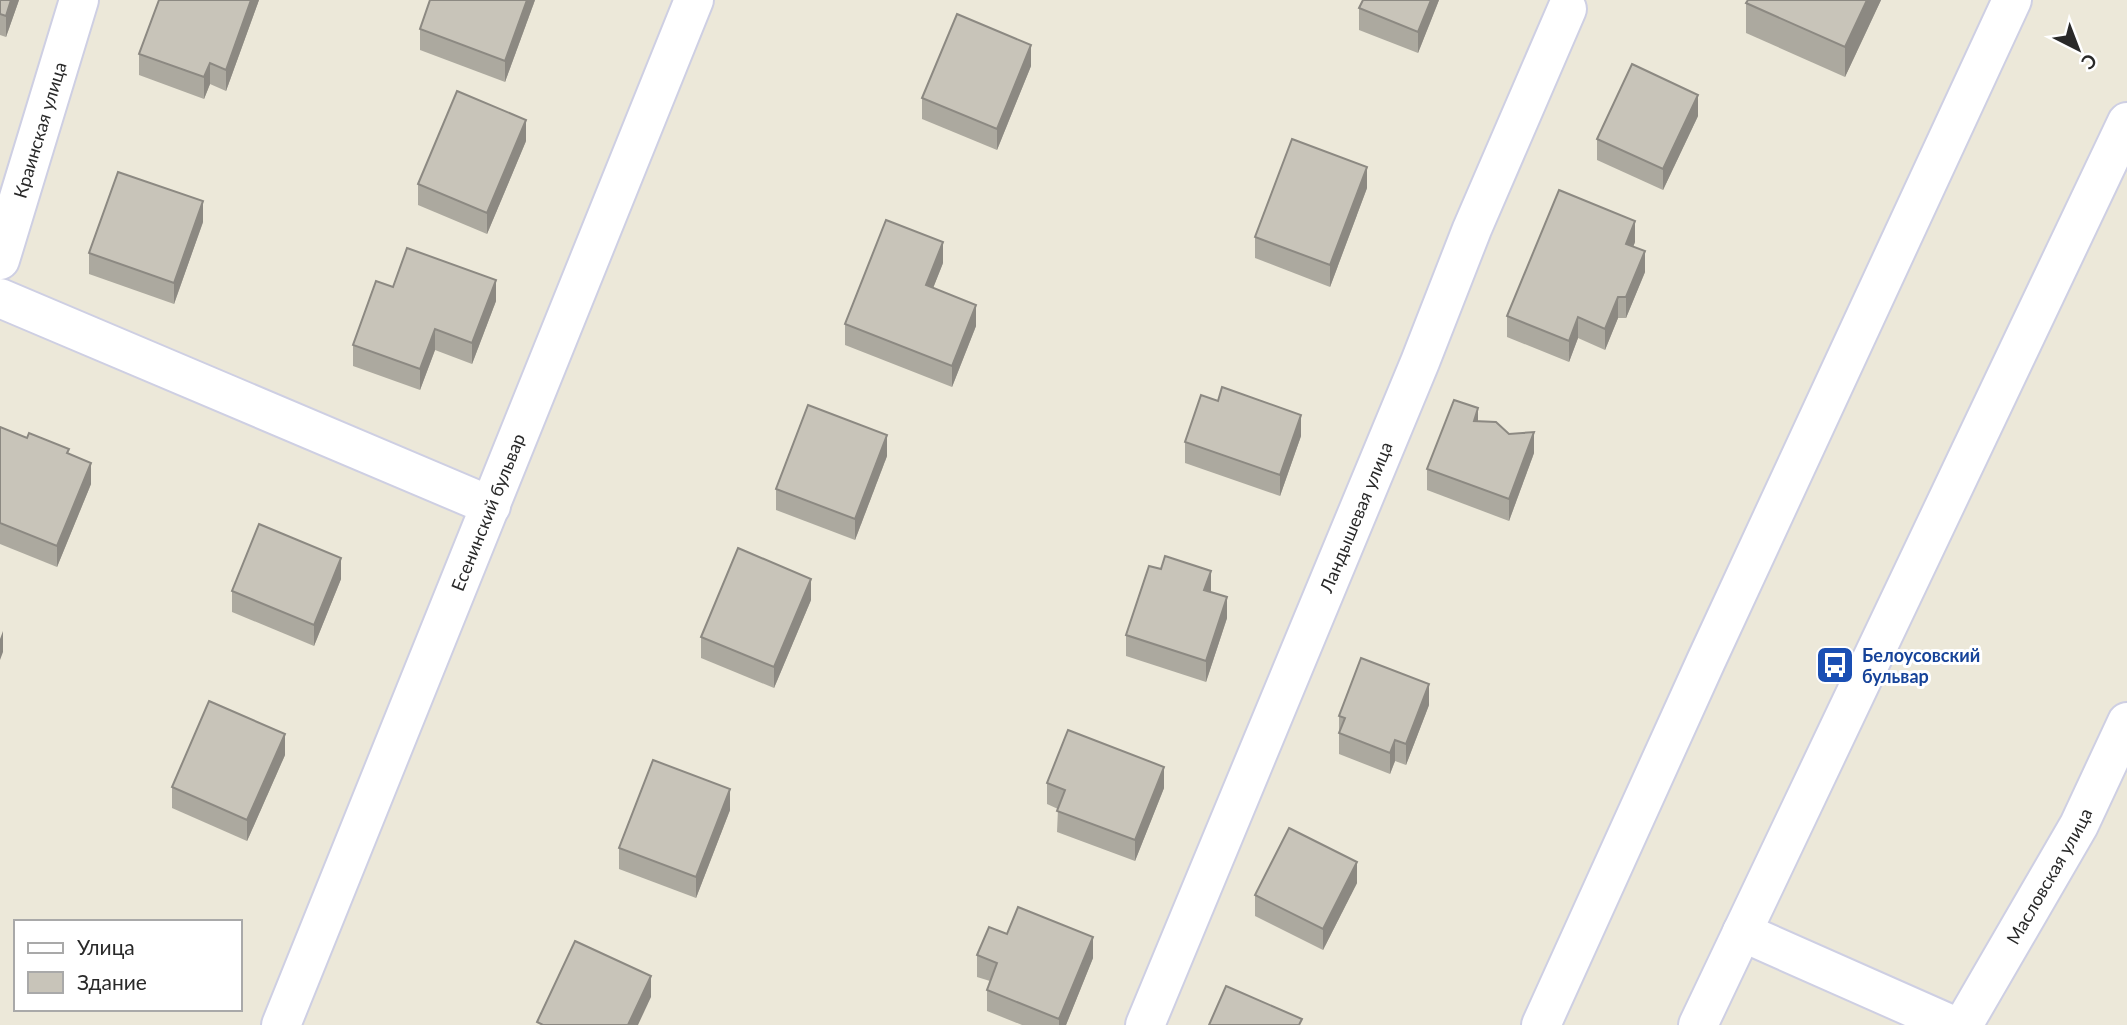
<svg xmlns="http://www.w3.org/2000/svg" width="2127" height="1025" font-family="Lato,sans-serif">
<style>
.lines{fill:none;stroke-linecap:round;stroke-linejoin:round}
.minor-casing{stroke:#cecfe3;stroke-width:42}
.minor{stroke:#fff;stroke-width:38}
.wall{fill:#aca99f}
.shaded-wall{fill:#8c8982}
.building{fill:#c8c4b9;stroke:#8c8982;stroke-width:2}
.labels{text-anchor:middle;dominant-baseline:central;stroke-width:6;stroke-linejoin:round;paint-order:stroke}
.street-label{font-size:18px;fill:#292929;stroke:#fff}
.transit-label{font-size:18px;font-weight:bold;fill:#164399;stroke:#fff;text-anchor:start}
</style>
<rect width="100%" height="100%" fill="#ece8d9"/>
<g class="lines">
<defs>
<g id="minor">
<path id="s1" d="M 0,260 L 79,0"/>
<path d="M 0,298 L 491,506"/>
<path d="M 1742,932 L 1952,1025"/>
<path id="s2" d="M 281,1025 L 694,0"/>
<path id="s3" d="M 1145,1025 L 1420,362 L 1472,229 L 1567,9"/>
<path d="M 1541,1025 L 1706,661 L 2012,0"/>
<path d="M 1698,1025 L 2127,122"/>
<path id="s4" d="M 1963,1025 L 2079,825 L 2127,722"/>
</g>
</defs>
<use href="#minor" class="minor-casing"/>
<use href="#minor" class="minor"/>
</g>
<g class="wall">
<path d="M 0,0 L 19,0 L 6,37 L 0,35 Z"/>
<path d="M 159,0 L 259,0 L 226,91 L 210,84 L 204,99 L 139,75 L 139,54 Z"/>
<path d="M 535,0 L 505,82 L 420,50 L 420,29 Z"/>
<path d="M 1439,0 L 1418,53 L 1359,30 L 1359,8 Z"/>
<path d="M 1748,0 L 1881,0 L 1845,77 L 1746,33 L 1746,3 Z"/>
<path d="M 1031,66 L 997,150 L 922,119 L 922,98 Z"/>
<path d="M 1698,116 L 1663,190 L 1597,160 L 1597,139 Z"/>
<path d="M 526,141 L 487,234 L 418,205 L 418,184 Z"/>
<path d="M 1367,188 L 1330,287 L 1255,258 L 1255,237 Z"/>
<path d="M 203,222 L 174,304 L 89,274 L 89,253 Z"/>
<path d="M 1635,242 L 1633,247 L 1645,272 L 1626,318 L 1618,318 L 1605,350 L 1578,338 L 1569,362 L 1507,337 L 1507,316 Z"/>
<path d="M 943,263 L 933,288 L 976,326 L 952,387 L 845,345 L 845,324 Z"/>
<path d="M 393,287 L 496,301 L 472,364 L 435,350 L 420,390 L 353,366 L 353,345 Z"/>
<path d="M 1218,401 L 1301,436 L 1280,496 L 1185,463 L 1185,442 Z"/>
<path d="M 1478,421 L 1509,434 L 1534,453 L 1509,521 L 1427,490 L 1427,469 Z"/>
<path d="M 0,427 L 69,454 L 91,484 L 57,567 L 0,544 Z"/>
<path d="M 887,456 L 855,540 L 776,510 L 776,489 Z"/>
<path d="M 341,579 L 314,646 L 232,612 L 232,591 Z"/>
<path d="M 1211,592 L 1227,618 L 1206,682 L 1126,656 L 1126,635 Z"/>
<path d="M 811,600 L 774,688 L 701,658 L 701,637 Z"/>
<path d="M 1429,705 L 1406,765 L 1395,761 L 1390,774 L 1339,754 L 1339,716 Z"/>
<path d="M 285,755 L 247,841 L 172,808 L 172,787 Z"/>
<path d="M 1047,783 L 1164,788 L 1135,861 L 1057,832 L 1058,809 L 1047,804 Z"/>
<path d="M 730,810 L 696,898 L 619,869 L 619,848 Z"/>
<path d="M 1357,883 L 1323,950 L 1255,916 L 1255,895 Z"/>
<path d="M 1007,934 L 1093,958 L 1066,1025 L 1022,1025 L 987,1011 L 987,990 L 990,981 L 977,977 L 977,955 Z"/>
</g>
<g class="shaded-wall">
<path d="M 11,0 L 19,0 L 6,37 L 6,16 Z"/>
<path d="M 251,0 L 259,0 L 226,91 L 226,70 Z"/>
<path d="M 527,0 L 535,0 L 505,82 L 505,61 Z"/>
<path d="M 1431,0 L 1439,0 L 1418,53 L 1418,32 Z"/>
<path d="M 1867,0 L 1881,0 L 1845,77 L 1845,47 Z"/>
<path d="M 1031,45 L 1031,66 L 997,150 L 997,129 Z"/>
<path d="M 210,63 L 210,84 L 204,99 L 204,77 Z"/>
<path d="M 1698,95 L 1698,116 L 1663,190 L 1663,169 Z"/>
<path d="M 526,120 L 526,141 L 487,234 L 487,213 Z"/>
<path d="M 1367,167 L 1367,188 L 1330,287 L 1330,265 Z"/>
<path d="M 203,201 L 203,222 L 174,304 L 174,283 Z"/>
<path d="M 1635,221 L 1635,242 L 1626,265 L 1626,244 Z"/>
<path d="M 943,242 L 943,263 L 926,306 L 926,285 Z"/>
<path d="M 1645,251 L 1645,272 L 1626,318 L 1626,297 Z"/>
<path d="M 496,280 L 496,301 L 472,364 L 472,343 Z"/>
<path d="M 1618,297 L 1618,318 L 1605,350 L 1605,329 Z"/>
<path d="M 976,305 L 976,326 L 952,387 L 952,366 Z"/>
<path d="M 1578,317 L 1578,338 L 1569,362 L 1569,341 Z"/>
<path d="M 435,329 L 435,350 L 420,390 L 420,369 Z"/>
<path d="M 1478,408 L 1478,429 L 1474,421 Z"/>
<path d="M 1301,415 L 1301,436 L 1280,496 L 1280,475 Z"/>
<path d="M 1534,432 L 1534,453 L 1509,521 L 1509,499 Z"/>
<path d="M 887,435 L 887,456 L 855,540 L 855,519 Z"/>
<path d="M 91,463 L 91,484 L 57,567 L 57,546 Z"/>
<path d="M 341,558 L 341,579 L 314,646 L 314,625 Z"/>
<path d="M 1211,571 L 1211,592 L 1204,590 Z"/>
<path d="M 811,579 L 811,600 L 774,688 L 774,667 Z"/>
<path d="M 1227,597 L 1227,618 L 1206,682 L 1206,661 Z"/>
<path d="M 3,631 L 3,652 L 0,660 L 0,639 Z"/>
<path d="M 1429,684 L 1429,705 L 1406,765 L 1406,744 Z"/>
<path d="M 285,734 L 285,755 L 247,841 L 247,820 Z"/>
<path d="M 1395,740 L 1395,761 L 1390,774 L 1390,753 Z"/>
<path d="M 1164,767 L 1164,788 L 1135,861 L 1135,840 Z"/>
<path d="M 730,789 L 730,810 L 696,898 L 696,877 Z"/>
<path d="M 1357,862 L 1357,883 L 1323,950 L 1323,929 Z"/>
<path d="M 1093,937 L 1093,958 L 1066,1025 L 1059,1025 L 1059,1019 Z"/>
<path d="M 651,976 L 651,997 L 638,1025 L 628,1025 Z"/>
</g>
<g class="building">
<path d="M 0,0 L 11,0 L 6,16 L 0,14 Z"/>
<path d="M 159,0 L 251,0 L 226,70 L 210,63 L 204,77 L 139,54 Z"/>
<path d="M 430,0 L 527,0 L 505,61 L 420,29 Z"/>
<path d="M 1363,0 L 1431,0 L 1418,32 L 1359,8 Z"/>
<path d="M 1748,0 L 1867,0 L 1845,47 L 1746,3 Z"/>
<path d="M 957,14 L 1031,45 L 997,129 L 922,98 Z"/>
<path d="M 1632,64 L 1698,95 L 1663,169 L 1597,139 Z"/>
<path d="M 457,91 L 526,120 L 487,213 L 418,184 Z"/>
<path d="M 1292,139 L 1367,167 L 1330,265 L 1255,237 Z"/>
<path d="M 118,172 L 203,201 L 174,283 L 89,253 Z"/>
<path d="M 1559,190 L 1635,221 L 1626,244 L 1645,251 L 1626,297 L 1618,297 L 1605,329 L 1578,317 L 1569,341 L 1507,316 Z"/>
<path d="M 886,220 L 943,242 L 926,285 L 976,305 L 952,366 L 845,324 Z"/>
<path d="M 407,248 L 496,280 L 472,343 L 435,329 L 420,369 L 353,345 L 376,281 L 393,287 Z"/>
<path d="M 1222,387 L 1301,415 L 1280,475 L 1185,442 L 1201,395 L 1218,401 Z"/>
<path d="M 1454,400 L 1478,408 L 1474,421 L 1496,422 L 1509,434 L 1534,432 L 1509,499 L 1427,469 Z"/>
<path d="M 808,405 L 887,435 L 855,519 L 776,489 Z"/>
<path d="M 0,427 L 27,438 L 29,433 L 69,449 L 67,453 L 91,463 L 57,546 L 0,523 Z"/>
<path d="M 259,524 L 341,558 L 314,625 L 232,591 Z"/>
<path d="M 738,548 L 811,579 L 774,667 L 701,637 Z"/>
<path d="M 1165,556 L 1211,571 L 1204,590 L 1227,597 L 1206,661 L 1126,635 L 1149,566 L 1161,569 Z"/>
<path d="M 1361,658 L 1429,684 L 1406,744 L 1395,740 L 1390,753 L 1339,733 L 1345,718 L 1339,716 Z"/>
<path d="M 209,701 L 285,734 L 247,820 L 172,787 Z"/>
<path d="M 1068,730 L 1164,767 L 1135,840 L 1057,811 L 1065,790 L 1047,783 Z"/>
<path d="M 653,760 L 730,789 L 696,877 L 619,848 Z"/>
<path d="M 1289,828 L 1357,862 L 1323,929 L 1255,895 Z"/>
<path d="M 1018,907 L 1093,937 L 1059,1019 L 987,990 L 997,963 L 977,955 L 989,927 L 1007,934 Z"/>
<path d="M 575,941 L 651,976 L 628,1025 L 543,1025 L 537,1022 Z"/>
<path d="M 1226,986 L 1302,1019 L 1299,1025 L 1209,1025 Z"/>
</g>
<defs>
<symbol id="bus-square" viewBox="-11 -11 22 22"><rect x="-9" y="-9" width="18" height="18" rx="4" fill="#1a4fb4" stroke="#fff"/><path d="M-5-6H5V4H4V6H2V4H-2V6H-4V4H-5ZM-3.5-4V0h7V-4ZM-3.5 1.2v1.5H-2V1.2ZM2 1.2v1.5H3.5V1.2Z" fill="#fff"/></symbol>
</defs>
<g fill-rule="evenodd">
<use href="#bus-square" x="1813" y="643" width="44" height="44"/>
</g>
<g class="labels">
<g class="street-label">
<text stroke="none"><textPath href="#s1" startOffset="136">Краинская улица</textPath></text>
<text stroke="none"><textPath href="#s2" startOffset="553">Есенинский бульвар</textPath></text>
<text stroke="none"><textPath href="#s3" startOffset="550">Ландышевая улица</textPath></text>
<text stroke="none"><textPath href="#s4" startOffset="172">Масловская улица</textPath></text>
</g>
<g class="transit-label">
<text x="1862" y="655">Белоусовский<tspan x="1862" dy="21">бульвар</tspan></text>
</g>
</g>
<rect x="14" y="920" width="228" height="91" fill="#ffffff" stroke="#a9a9a9" stroke-width="2"/>
<rect x="28" y="943" width="35" height="10" fill="#ffffff" stroke="#a9a9a9" stroke-width="2"/>
<text x="77" y="955" font-size="21" fill="#292929">Улица</text>
<rect x="28" y="972" width="35" height="21" fill="#c8c4b9" stroke="#a9a9a9" stroke-width="2"/>
<text x="77" y="990" font-size="21" fill="#292929">Здание</text>
<g transform="translate(2078 49) rotate(138)" stroke="#ffffff" stroke-width="5" paint-order="stroke">
<path d="M0-5L12 26L0 18L-12 26Z" fill="#292929"/>
<text y="-10" font-size="19" font-weight="bold" text-anchor="middle" fill="#292929">С</text>
</g>
</svg>
